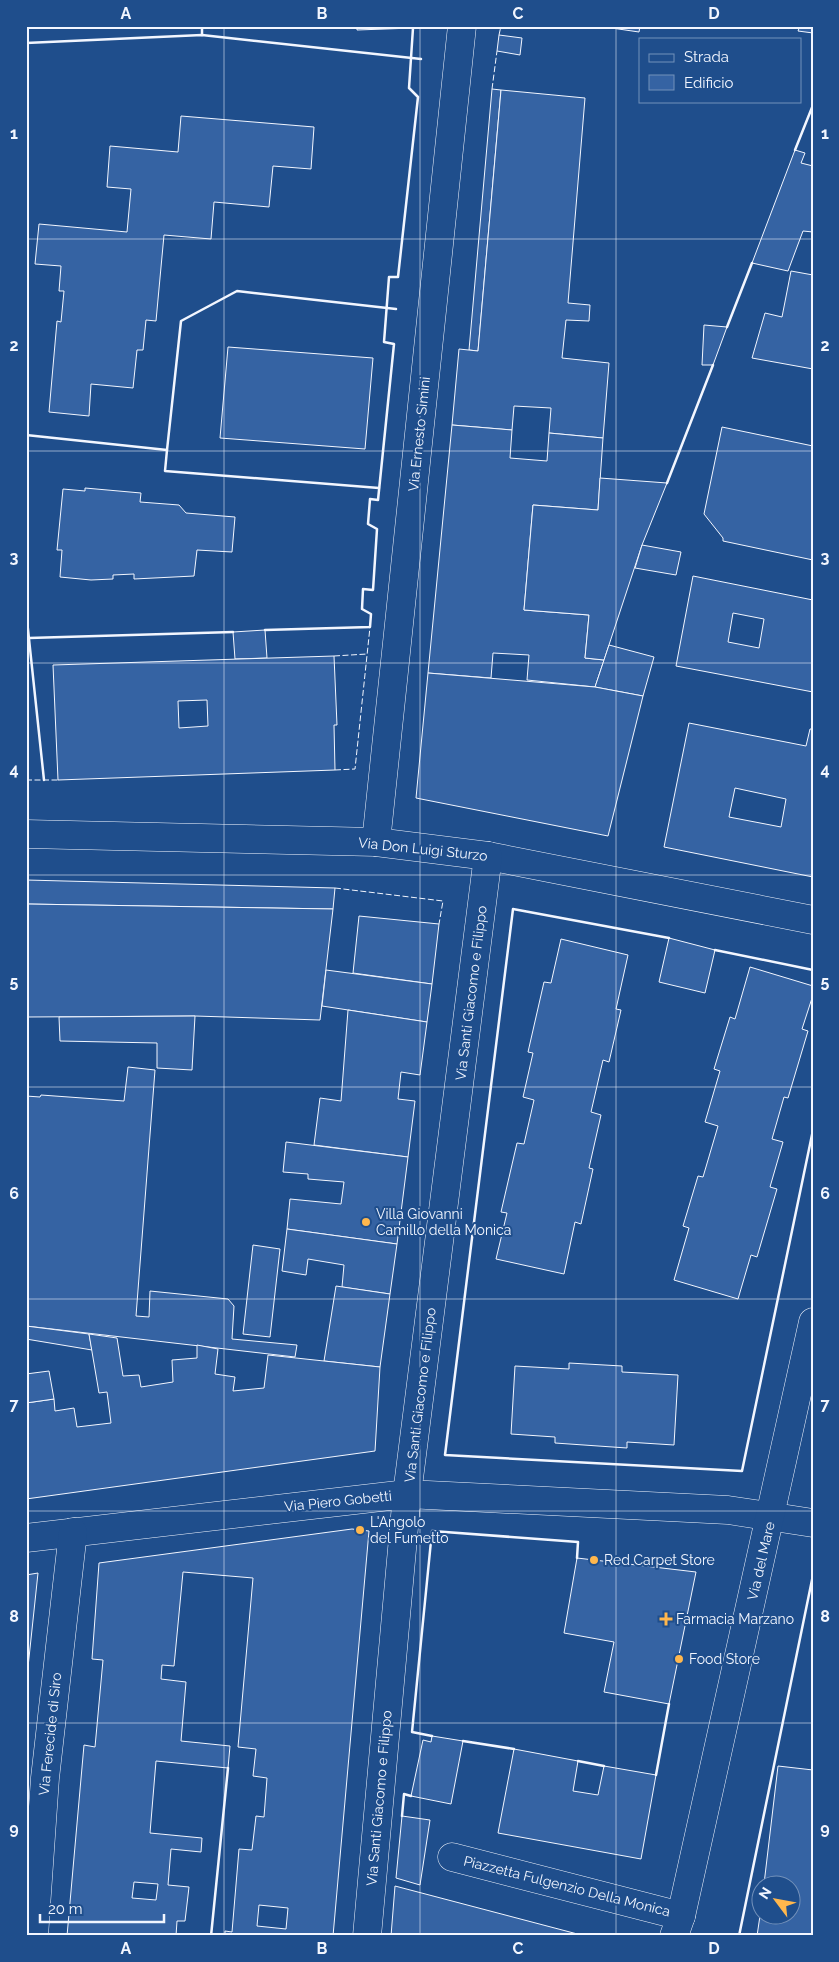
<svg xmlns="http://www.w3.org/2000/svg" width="839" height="1962" font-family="Raleway,sans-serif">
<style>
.building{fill:#3563a3;stroke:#f2f6ff;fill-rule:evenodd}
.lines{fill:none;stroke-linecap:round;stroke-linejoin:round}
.street-casing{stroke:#f2f6ff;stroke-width:29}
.secondary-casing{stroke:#f2f6ff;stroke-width:29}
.street{stroke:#1f4e8c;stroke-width:28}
.secondary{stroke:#1f4e8c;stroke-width:28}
.fence{stroke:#f2f6ff;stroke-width:1;stroke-dasharray:6 2.5;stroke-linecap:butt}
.wall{stroke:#f2f6ff;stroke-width:2.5}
.grid{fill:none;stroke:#f2f6ff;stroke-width:1;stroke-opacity:0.55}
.poi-dot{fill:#ffb74d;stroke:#1f4e8c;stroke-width:2}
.labels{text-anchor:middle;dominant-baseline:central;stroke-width:4;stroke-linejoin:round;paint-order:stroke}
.street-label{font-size:14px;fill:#f2f6ff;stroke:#1f4e8c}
.poi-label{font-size:14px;fill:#f2f6ff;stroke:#1f4e8c;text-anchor:start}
.neatline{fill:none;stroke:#f2f6ff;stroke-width:2}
.grid-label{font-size:16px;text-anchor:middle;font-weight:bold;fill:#f2f6ff}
</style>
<rect width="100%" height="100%" fill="#1f4e8c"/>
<g class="building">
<path d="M 357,26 L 413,26 L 413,28 L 357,30 Z"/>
<path d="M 598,26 L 640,26 L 639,32 Z"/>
<path d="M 800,26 L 813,26 L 813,33 L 798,31 Z"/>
<path d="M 499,35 L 522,38 L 520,55 L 497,51 Z"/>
<path d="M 492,89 L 501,90 L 478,351 L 469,350 Z"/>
<path d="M 501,90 L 585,98 L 568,303 L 590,305 L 589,321 L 566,320 L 562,358 L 609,363 L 603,438 L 549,433 L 551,408 L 514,406 L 512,430 L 452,425 L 459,349 L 478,351 Z"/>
<path d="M 181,116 L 314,127 L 311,169 L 273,166 L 269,207 L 214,202 L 211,239 L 164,235 L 156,321 L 146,320 L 143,350 L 137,350 L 133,388 L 91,384 L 89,416 L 49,412 L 57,321 L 61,322 L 64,291 L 59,291 L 61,266 L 35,264 L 39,224 L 127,232 L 131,189 L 107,187 L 110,146 L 178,152 Z"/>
<path d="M 795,150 L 805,153 L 801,163 L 813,166 L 813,232 L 803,231 L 788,271 L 752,263 Z"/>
<path d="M 791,271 L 813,275 L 813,369 L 752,358 L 765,313 L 782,317 Z"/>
<path d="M 704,325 L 727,327 L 713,365 L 702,365 Z"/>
<path d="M 228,347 L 373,358 L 365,449 L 220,438 Z"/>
<path d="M 452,425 L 512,430 L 510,458 L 547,461 L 549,433 L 603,438 L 598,510 L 533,505 L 524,610 L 589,615 L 585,658 L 604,660 L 595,687 L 527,680 L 529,655 L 493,653 L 491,678 L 428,673 Z"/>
<path d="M 722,427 L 813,446 L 813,560 L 723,541 L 723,538 L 704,514 Z"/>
<path d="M 600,478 L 667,483 L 642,545 L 604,660 L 585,658 L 589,615 L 524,610 L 533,505 L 598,510 Z"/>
<path d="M 85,488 L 141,493 L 140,502 L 179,505 L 186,513 L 235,517 L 232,552 L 197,550 L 194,576 L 134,579 L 134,574 L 113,575 L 113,579 L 91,580 L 60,577 L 62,550 L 57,550 L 63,489 L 85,491 Z"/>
<path d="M 642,545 L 681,552 L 676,575 L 635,568 Z"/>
<path d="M 693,576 L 813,600 L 813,692 L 676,666 ZM 733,613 L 764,619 L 759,648 L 728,642 Z"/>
<path d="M 265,630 L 267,658 L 235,659 L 233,632 Z"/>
<path d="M 609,645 L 654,657 L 643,696 L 595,687 Z"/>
<path d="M 334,656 L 337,725 L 334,725 L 335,770 L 58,780 L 53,665 ZM 207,700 L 208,726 L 179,728 L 178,701 Z"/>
<path d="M 428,673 L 595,687 L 643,696 L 608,836 L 416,798 Z"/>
<path d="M 689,723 L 806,746 L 810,729 L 813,729 L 813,877 L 664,847 ZM 735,788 L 786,799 L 781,827 L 729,817 Z"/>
<path d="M 26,880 L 335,888 L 333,909 L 26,904 Z"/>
<path d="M 26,904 L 333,909 L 320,1020 L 195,1016 L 26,1017 Z"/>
<path d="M 359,916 L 439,924 L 432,984 L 353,973 Z"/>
<path d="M 669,938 L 715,950 L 705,993 L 659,982 Z"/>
<path d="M 561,939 L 628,955 L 616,1009 L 621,1010 L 609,1062 L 603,1060 L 591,1112 L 601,1115 L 589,1168 L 593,1169 L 581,1224 L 575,1222 L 564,1274 L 496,1259 L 507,1213 L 501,1212 L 517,1143 L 524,1144 L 534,1100 L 523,1097 L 533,1053 L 528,1052 L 544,982 L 551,983 Z"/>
<path d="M 750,967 L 813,986 L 813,995 L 802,1029 L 808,1031 L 788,1098 L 784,1097 L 772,1139 L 783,1142 L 770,1187 L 777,1189 L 757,1257 L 751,1255 L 738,1299 L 674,1280 L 689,1228 L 683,1226 L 698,1176 L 703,1177 L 718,1126 L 705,1122 L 720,1071 L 714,1069 L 730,1017 L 735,1019 Z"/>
<path d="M 326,970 L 432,984 L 427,1022 L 322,1006 Z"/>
<path d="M 348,1010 L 427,1022 L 420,1075 L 401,1072 L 398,1099 L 415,1101 L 408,1157 L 314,1145 L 320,1098 L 341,1101 Z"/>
<path d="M 195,1016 L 192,1070 L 157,1068 L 157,1043 L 60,1041 L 59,1017 Z"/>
<path d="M 128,1067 L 155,1070 L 136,1316 L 149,1317 L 150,1291 L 228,1299 L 234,1306 L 232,1339 L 297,1345 L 295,1357 L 26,1326 L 26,1096 L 40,1097 L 41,1095 L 124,1101 Z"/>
<path d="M 286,1142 L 408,1157 L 397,1244 L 287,1229 L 290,1199 L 341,1204 L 344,1182 L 308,1179 L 308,1174 L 283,1172 Z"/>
<path d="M 287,1229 L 397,1244 L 390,1294 L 342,1287 L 344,1265 L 308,1259 L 306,1275 L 282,1271 Z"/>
<path d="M 253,1245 L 280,1249 L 270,1337 L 243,1334 Z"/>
<path d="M 336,1286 L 390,1294 L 380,1367 L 324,1361 Z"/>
<path d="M 26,1326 L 89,1334 L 92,1350 L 26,1339 Z"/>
<path d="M 89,1334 L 117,1338 L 123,1376 L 139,1375 L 141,1387 L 173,1382 L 172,1360 L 197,1358 L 197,1345 L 218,1349 L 215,1374 L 235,1377 L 233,1391 L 264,1388 L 268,1355 L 380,1367 L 375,1451 L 26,1499 L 26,1403 L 54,1399 L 55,1411 L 74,1408 L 77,1427 L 111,1423 L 107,1392 L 99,1393 Z"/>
<path d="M 569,1363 L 622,1366 L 622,1372 L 678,1375 L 674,1445 L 627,1442 L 627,1448 L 555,1443 L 555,1437 L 511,1434 L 515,1366 L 569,1369 Z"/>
<path d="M 49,1371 L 54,1399 L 26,1403 L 26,1374 Z"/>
<path d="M 352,1529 L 369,1531 L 333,1936 L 225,1936 L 225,1931 L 232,1932 L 239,1849 L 252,1850 L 256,1816 L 264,1817 L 267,1778 L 253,1776 L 256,1749 L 238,1747 L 253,1578 L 183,1572 L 174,1666 L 162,1665 L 161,1679 L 186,1682 L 181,1741 L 230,1746 L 228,1768 L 156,1761 L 150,1833 L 202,1838 L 201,1852 L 171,1849 L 168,1885 L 189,1887 L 185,1921 L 177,1921 L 176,1936 L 67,1936 L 84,1745 L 95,1747 L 103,1660 L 92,1659 L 99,1563 ZM 134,1882 L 158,1884 L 156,1900 L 132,1898 ZM 259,1905 L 288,1908 L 286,1929 L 257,1926 Z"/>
<path d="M 577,1558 L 696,1572 L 669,1704 L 604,1692 L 614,1642 L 564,1633 Z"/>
<path d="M 38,1573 L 26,1686 L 26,1575 Z"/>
<path d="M 432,1736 L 463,1741 L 451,1804 L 411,1796 L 423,1740 L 431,1742 Z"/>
<path d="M 514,1749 L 578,1761 L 573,1791 L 598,1795 L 604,1766 L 656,1775 L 641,1859 L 498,1833 Z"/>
<path d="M 778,1766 L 813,1770 L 813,1936 L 757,1936 L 762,1902 L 762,1914 L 792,1914 L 792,1884 L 764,1884 Z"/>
<path d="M 402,1816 L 430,1820 L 420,1885 L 396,1878 Z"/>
<path d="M 395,1886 L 585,1936 L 391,1936 Z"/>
</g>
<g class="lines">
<defs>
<g id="street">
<path d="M 26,834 L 376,842 L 488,856 L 813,920"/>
<path d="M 376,842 L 462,26"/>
<path d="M 26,1538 L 407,1494 L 728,1510 L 813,1523"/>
<path d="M 452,1857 L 681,1916"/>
<path d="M 34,1936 L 45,1778 L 73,1532"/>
<path d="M 367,1936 L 407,1494 L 488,856"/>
</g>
<path id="secondary" d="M 674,1936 L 681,1916 L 813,1322"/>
</defs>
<use href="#street" class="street-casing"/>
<use href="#secondary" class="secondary-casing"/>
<use href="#street" class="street"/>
<use href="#secondary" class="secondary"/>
<g class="fence">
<path d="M 499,35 L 501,26"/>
<path d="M 492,89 L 497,51"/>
<path d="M 334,656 L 367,654"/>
<path d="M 335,770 L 355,769 L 370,627"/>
<path d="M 26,780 L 58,780"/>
<path d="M 335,888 L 443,901 L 439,924"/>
</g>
<g class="wall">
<path d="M 202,26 L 202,35"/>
<path d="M 26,43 L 202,35 L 421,59"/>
<path d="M 795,150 L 813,105"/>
<path d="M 727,327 L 752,263"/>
<path d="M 26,435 L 167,450"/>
<path d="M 667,483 L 713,365"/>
<path d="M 379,488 L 165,471 L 167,450 L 181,321 L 237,291 L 396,309"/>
<path d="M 26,611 L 44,780"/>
<path d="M 265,630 L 370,627 L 371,614 L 362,609 L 363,589 L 373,590 L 377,529 L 368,524 L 370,499 L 378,500 L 394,344 L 384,342 L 389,277 L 398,277 L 418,97 L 409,88 L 413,28"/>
<path d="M 29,638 L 233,632"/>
<path d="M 669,938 L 513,909 L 445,1455 L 742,1471 L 813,1130"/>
<path d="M 715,950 L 813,970"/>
<path d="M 432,1736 L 412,1732 L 432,1531 L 578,1542 L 577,1558"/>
<path d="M 463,1741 L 514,1749"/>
<path d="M 578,1761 L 604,1766"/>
<path d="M 656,1775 L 669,1704"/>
<path d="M 402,1816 L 404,1794 L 411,1796"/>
<path d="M 211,1936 L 228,1768"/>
<path d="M 739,1936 L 813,1575"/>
</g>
</g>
<path class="grid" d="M 224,26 L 224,1936M 420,26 L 420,1936M 616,26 L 616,1936M 26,239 L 813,239M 26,451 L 813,451M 26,663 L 813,663M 26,875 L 813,875M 26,1087 L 813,1087M 26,1299 L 813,1299M 26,1511 L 813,1511M 26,1723 L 813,1723"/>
<g class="poi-dot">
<circle cx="366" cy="1222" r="5"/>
<circle cx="360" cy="1530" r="5"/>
<circle cx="594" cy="1560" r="5"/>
<path d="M663.5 1611.5h5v5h5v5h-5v5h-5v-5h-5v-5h5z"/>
<circle cx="679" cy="1659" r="5"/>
</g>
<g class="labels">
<g class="street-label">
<text transform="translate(419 434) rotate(-84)">Via Ernesto Simini</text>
<text transform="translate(423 849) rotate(6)">Via Don Luigi Sturzo</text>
<text transform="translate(471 993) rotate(-83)">Via Santi Giacomo e Filippo</text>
<text transform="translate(420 1395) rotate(-83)">Via Santi Giacomo e Filippo</text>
<text transform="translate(338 1501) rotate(-6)">Via Piero Gobetti</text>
<text transform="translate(761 1561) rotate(-77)">Via del Mare</text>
<text transform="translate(50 1734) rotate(-84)">Via Ferecide di Siro</text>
<text transform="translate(379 1798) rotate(-85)">Via Santi Giacomo e Filippo</text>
<text transform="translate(567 1886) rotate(14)">Piazzetta Fulgenzio Della Monica</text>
</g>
<g class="poi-label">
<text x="376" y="1214">Villa Giovanni<tspan x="376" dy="16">Camillo della Monica</tspan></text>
<text x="370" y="1522">L'Angolo<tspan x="370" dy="16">del Fumetto</tspan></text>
<text x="604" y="1560">Red Carpet Store</text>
<text x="676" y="1619">Farmacia Marzano</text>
<text x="689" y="1659">Food Store</text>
</g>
</g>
<rect width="839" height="1962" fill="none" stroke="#1f4e8c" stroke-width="55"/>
<rect x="639" y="38" width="162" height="65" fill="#1f4e8c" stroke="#7391ba"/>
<rect x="649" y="54" width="25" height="8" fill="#1f4e8c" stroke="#7391ba"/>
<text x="684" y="62" font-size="15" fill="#f2f6ff">Strada</text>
<rect x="649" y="75" width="25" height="15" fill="#3563a3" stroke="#7391ba"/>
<text x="684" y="88" font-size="15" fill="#f2f6ff">Edificio</text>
<g transform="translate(776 1900) rotate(302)"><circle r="24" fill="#1f4e8c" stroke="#7391ba"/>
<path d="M0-4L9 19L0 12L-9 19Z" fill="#ffb74d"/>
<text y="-8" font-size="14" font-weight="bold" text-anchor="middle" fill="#f2f6ff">N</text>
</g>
<path d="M40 1914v8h124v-8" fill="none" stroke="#f2f6ff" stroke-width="2.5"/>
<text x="48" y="1914" font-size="15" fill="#f2f6ff" stroke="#1f4e8c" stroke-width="4" paint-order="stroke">20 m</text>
<rect x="28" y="28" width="784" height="1906" class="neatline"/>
<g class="grid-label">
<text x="126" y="19">A</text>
<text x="322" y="19">B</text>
<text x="518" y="19">C</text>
<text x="714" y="19">D</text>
<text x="14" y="139">1</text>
<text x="825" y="139">1</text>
<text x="14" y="351">2</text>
<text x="825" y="351">2</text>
<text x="14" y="563">3</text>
<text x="825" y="563">3</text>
<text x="14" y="775">4</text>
<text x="825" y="775">4</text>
<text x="14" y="987">5</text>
<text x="825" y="987">5</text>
<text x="14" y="1199">6</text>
<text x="825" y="1199">6</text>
<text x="14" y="1410">7</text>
<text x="825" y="1410">7</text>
<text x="14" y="1622">8</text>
<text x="825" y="1622">8</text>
<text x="14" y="1834">9</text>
<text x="825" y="1834">9</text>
<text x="126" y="1954">A</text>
<text x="322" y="1954">B</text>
<text x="518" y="1954">C</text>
<text x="714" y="1954">D</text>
</g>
</svg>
